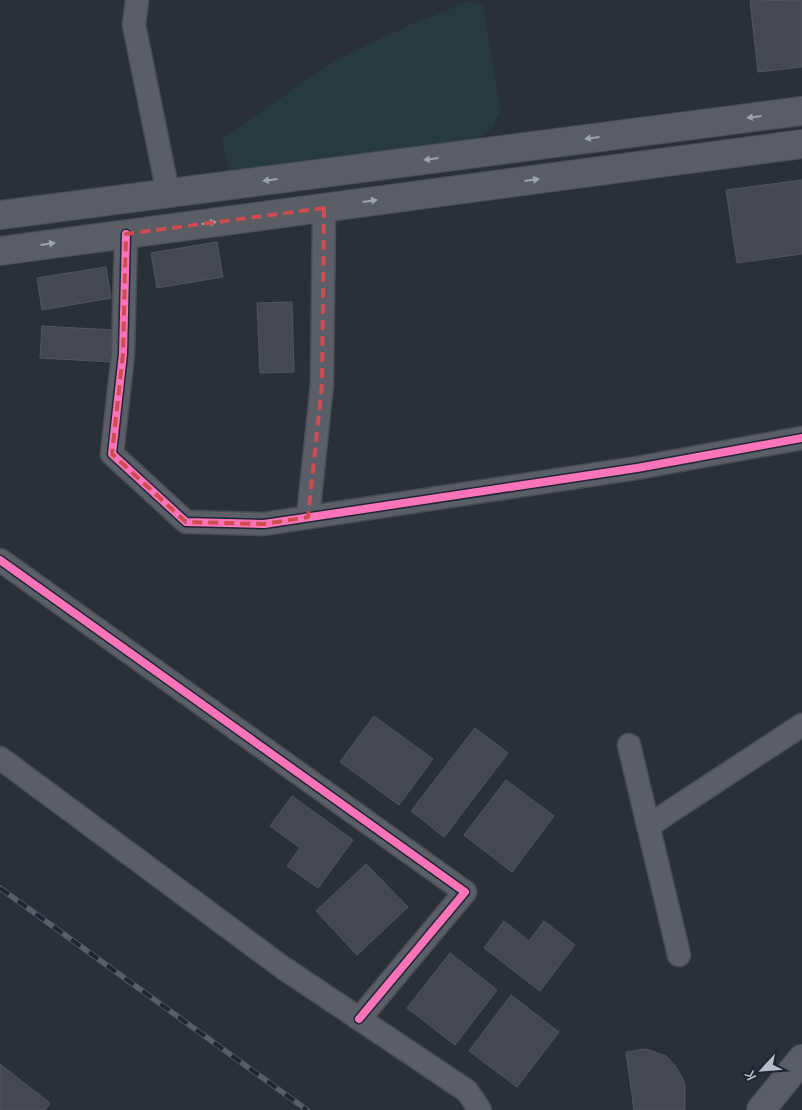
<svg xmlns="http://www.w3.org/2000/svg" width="802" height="1110" font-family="Cabin,sans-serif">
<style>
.green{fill:#273a3e}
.building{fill:#444950;stroke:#52575f}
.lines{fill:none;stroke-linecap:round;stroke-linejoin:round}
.minor-casing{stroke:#484c53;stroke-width:25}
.secondary-casing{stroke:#484c53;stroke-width:30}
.minor{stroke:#5a5e66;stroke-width:22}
.secondary{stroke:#595d64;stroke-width:28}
.rail-casing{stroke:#595d64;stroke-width:5.5}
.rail{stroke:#1d2633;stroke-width:4;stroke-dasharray:11;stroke-linecap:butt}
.cycleway-casing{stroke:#1d2633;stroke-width:11}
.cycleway{stroke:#fb73b8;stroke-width:8}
.oneway{fill:#9da4b0}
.marked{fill:none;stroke:#ce4d50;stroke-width:4;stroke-dasharray:10 6;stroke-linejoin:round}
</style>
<rect width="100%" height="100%" fill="#2a3038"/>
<path class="green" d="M 470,1 L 483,5 L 501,111 L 493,126 L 478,139 L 230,172 L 222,139 L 334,61 L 407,26 Z"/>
<g class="building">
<path d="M 802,0 L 802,67 L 758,72 L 750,1 Z"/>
<path d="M 802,180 L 802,254 L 737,263 L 726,190 Z"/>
<path d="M 217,242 L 223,277 L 157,288 L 151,253 Z"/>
<path d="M 106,267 L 111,298 L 42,310 L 37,278 Z"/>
<path d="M 292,302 L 294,372 L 260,373 L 257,303 Z"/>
<path d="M 42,326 L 114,330 L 112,362 L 40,358 Z"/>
<path d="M 374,716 L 433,759 L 399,805 L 340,762 Z"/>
<path d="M 475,728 L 508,753 L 444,837 L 411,811 Z"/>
<path d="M 506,780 L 554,816 L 512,872 L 464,835 Z"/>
<path d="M 292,796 L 353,840 L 318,888 L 287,866 L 300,848 L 270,826 Z"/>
<path d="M 366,864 L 408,907 L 357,955 L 316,911 Z"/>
<path d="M 504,921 L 529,941 L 544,921 L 575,945 L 540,991 L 484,948 Z"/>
<path d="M 450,953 L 497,990 L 455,1045 L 407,1008 Z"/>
<path d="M 511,995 L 559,1032 L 517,1087 L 469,1051 Z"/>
<path d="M 646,1049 L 666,1056 L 677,1068 L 685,1084 L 685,1110 L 634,1110 L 626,1052 Z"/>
<path d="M 0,1064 L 50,1103 L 45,1110 L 0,1110 Z"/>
</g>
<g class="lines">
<defs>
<g id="minor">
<path d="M 137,0 L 134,25 L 168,193"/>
<path d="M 126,234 L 123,354 L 112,454 L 186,522 L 264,524 L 637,468 L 802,438"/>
<path d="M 308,517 L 322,384 L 324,208"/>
<path d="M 0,560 L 465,892 L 359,1019"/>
<path d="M 629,745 L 679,955"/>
<path d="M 0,758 L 282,967 L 467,1091 L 480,1110"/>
<path d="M 648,826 L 802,725"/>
</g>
<g id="secondary">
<path d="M 0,215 L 802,111"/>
<path d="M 0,251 L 802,144"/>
<path d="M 761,1110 L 802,1059"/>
</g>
</defs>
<use href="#minor" class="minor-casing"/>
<use href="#secondary" class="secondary-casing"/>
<use href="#minor" class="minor"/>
<use href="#secondary" class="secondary"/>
<defs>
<path id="rail" d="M 0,888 L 307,1110"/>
</defs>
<use href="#rail" class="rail-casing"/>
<use href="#rail" class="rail"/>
<defs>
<g id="cycleway">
<path d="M 126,234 L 123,354 L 112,454 L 186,522 L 264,524 L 637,468 L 802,438"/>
<path d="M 0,560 L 465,892 L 359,1019"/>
</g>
</defs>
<use href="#cycleway" class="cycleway-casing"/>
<use href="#cycleway" class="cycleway"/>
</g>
<defs><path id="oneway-solid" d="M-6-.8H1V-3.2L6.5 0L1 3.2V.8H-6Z" transform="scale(1.25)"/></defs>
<g class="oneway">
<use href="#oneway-solid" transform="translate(754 117) rotate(173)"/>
<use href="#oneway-solid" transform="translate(592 138) rotate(173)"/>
<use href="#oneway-solid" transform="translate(431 159) rotate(173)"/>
<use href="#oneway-solid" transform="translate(270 180) rotate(173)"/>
<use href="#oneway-solid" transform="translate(532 180) rotate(-8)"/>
<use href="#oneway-solid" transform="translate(370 201) rotate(-8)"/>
<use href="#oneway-solid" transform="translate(209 223) rotate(-8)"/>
<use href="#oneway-solid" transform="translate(48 244) rotate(-8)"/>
</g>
<path class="marked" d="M 324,208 L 322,384 L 308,517 L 264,524 L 186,522 L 112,454 L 123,354 L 126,234 Z"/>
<g transform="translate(762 1070) rotate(244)" stroke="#1d2633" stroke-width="4" paint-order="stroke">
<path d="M0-4L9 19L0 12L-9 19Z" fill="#b4bcc9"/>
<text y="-8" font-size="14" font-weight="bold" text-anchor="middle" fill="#b4bcc9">K</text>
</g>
</svg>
